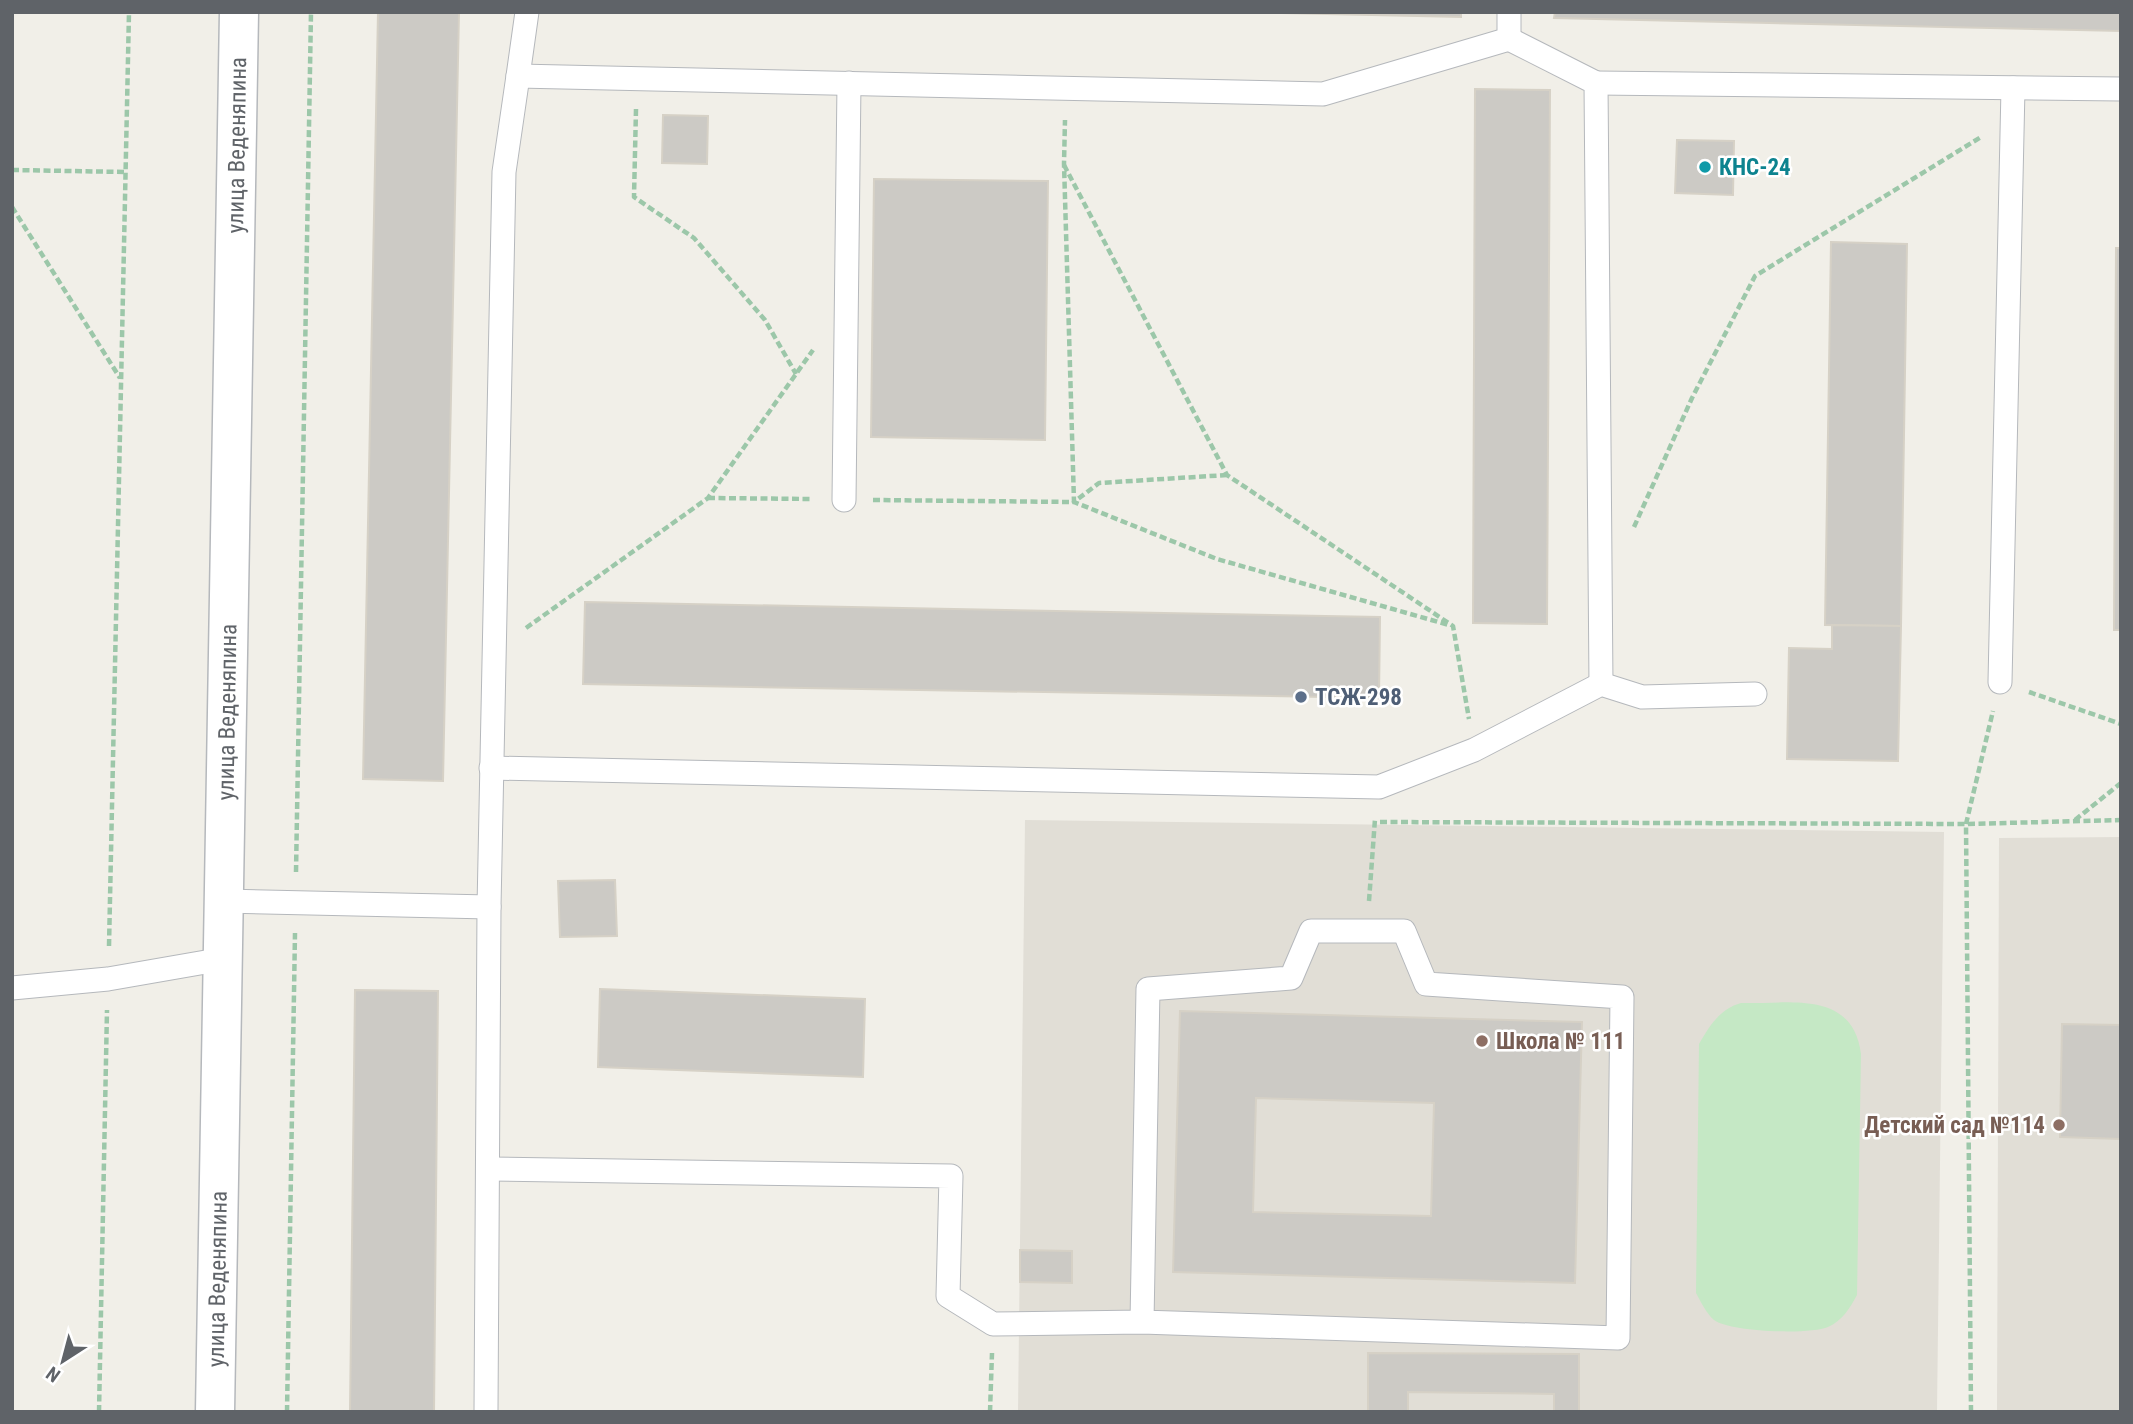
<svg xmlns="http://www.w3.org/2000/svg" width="2133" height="1424" font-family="'Roboto Condensed',sans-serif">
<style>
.education{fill:#e1ded6}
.green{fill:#c5e8c5}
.building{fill:#cccac5;stroke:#d6d1c6;stroke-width:2;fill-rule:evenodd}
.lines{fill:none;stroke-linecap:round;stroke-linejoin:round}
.service-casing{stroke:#b5b8bc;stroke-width:25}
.minor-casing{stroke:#b5b8bc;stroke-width:41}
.path{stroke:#9cc7a9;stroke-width:4.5;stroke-dasharray:7 3.5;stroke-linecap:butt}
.service{stroke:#fff;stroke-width:23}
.minor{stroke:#fff;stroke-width:38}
.culture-dot{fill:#0f9aa8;stroke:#fff;stroke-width:2.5}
.service-dot{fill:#5c6f8a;stroke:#fff;stroke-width:2.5}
.education-dot{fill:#8d6e63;stroke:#fff;stroke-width:2.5}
.labels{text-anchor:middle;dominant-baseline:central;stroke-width:5;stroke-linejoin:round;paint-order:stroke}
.street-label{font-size:23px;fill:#5f6368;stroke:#fff}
.culture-label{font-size:23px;font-weight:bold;fill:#0d838f;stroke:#fff;text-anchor:start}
.service-label{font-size:23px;font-weight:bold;fill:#4e5e75;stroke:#fff;text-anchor:start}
.education-label{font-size:23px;font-weight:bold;fill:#785e54;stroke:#fff;text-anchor:start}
</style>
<rect width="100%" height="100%" fill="#f1efe8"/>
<g class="education">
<path d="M 1025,820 L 1944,832 L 1937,1412 L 1018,1412 Z"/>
<path d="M 2121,837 L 2121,1412 L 1997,1412 L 1999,838 Z"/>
</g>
<path class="green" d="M 1741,1003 C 1790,1004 1853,990 1861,1054 L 1857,1295 C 1850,1308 1842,1321 1828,1327 C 1810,1335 1730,1332 1714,1320 C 1706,1313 1701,1302 1696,1293 L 1699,1044 C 1710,1025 1720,1009 1741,1003 Z"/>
<g class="building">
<path d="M 378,12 L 459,12 L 443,781 L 363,779 Z"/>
<path d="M 1241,12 L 1461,12 L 1461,17 Z"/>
<path d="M 1555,12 L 2121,12 L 2121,31 L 1554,18 Z"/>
<path d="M 1475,89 L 1550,90 L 1547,624 L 1473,623 Z"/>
<path d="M 663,115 L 708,116 L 707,164 L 662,163 Z"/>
<path d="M 1677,140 L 1734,141 L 1733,195 L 1675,193 Z"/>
<path d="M 874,179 L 1048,181 L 1045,440 L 871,437 Z"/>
<path d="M 1831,242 L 1907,244 L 1901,626 L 1825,625 Z"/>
<path d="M 2116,248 L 2121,248 L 2121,630 L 2114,630 Z"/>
<path d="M 585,602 L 1380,617 L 1379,698 L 583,684 Z"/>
<path d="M 1832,625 L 1901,626 L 1898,761 L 1787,759 L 1789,648 L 1832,649 Z"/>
<path d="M 615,880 L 617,936 L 560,937 L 558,881 Z"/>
<path d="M 600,989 L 865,999 L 863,1077 L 598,1067 Z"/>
<path d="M 355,990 L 438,991 L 434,1412 L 350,1412 Z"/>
<path d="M 1180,1011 L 1582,1022 L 1575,1283 L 1173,1272 ZM 1256,1098 L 1434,1103 L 1431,1216 L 1253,1212 Z"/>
<path d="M 2062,1024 L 2121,1025 L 2121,1139 L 2060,1137 Z"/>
<path d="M 1020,1250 L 1072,1251 L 1072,1283 L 1020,1282 Z"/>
<path d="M 1368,1353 L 1579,1354 L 1579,1412 L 1554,1412 L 1554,1394 L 1408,1392 L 1408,1412 L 1368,1412 Z"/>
</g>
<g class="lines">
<defs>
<g id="service">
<path d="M 1509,39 L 1596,83 L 1601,684"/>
<path d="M 518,76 L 527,12"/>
<path d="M 1596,83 L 2121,89"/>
<path d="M 844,500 L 849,83"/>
<path d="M 2000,682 L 2013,88"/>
<path d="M 491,768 L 1379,787 L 1474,750 L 1601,684 L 1642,697 L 1755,694"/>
<path d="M 224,901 L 489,907 L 504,172 L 518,76 L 1323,94 L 1509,39 L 1509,12"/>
<path d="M 12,988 L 108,979 L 223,959"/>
<path d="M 489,1169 L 951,1176 L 948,1296 L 993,1324 L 1142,1322 L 1618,1338 L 1622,997 L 1426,984 L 1404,931 L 1311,931 L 1291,978 L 1148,989 L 1142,1322"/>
<path d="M 486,1412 L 489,907"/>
</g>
<g id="minor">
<path id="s1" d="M 215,1412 L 239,12"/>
</g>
</defs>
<use href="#service" class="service-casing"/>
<use href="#minor" class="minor-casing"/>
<g class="path">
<path d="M 636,109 L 634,197 L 694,238 L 765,320 L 796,374"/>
<path d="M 1064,165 L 1227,475 L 1453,626 L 1469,719"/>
<path d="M 12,170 L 125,172"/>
<path d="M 12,207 L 120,378"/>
<path d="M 1227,475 L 1099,483 L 1074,502 L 1217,559 L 1449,625"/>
<path d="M 708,498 L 812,499"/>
<path d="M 873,500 L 1074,502 L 1064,164 L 1065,120"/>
<path d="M 1634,527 L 1692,398 L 1755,276 L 1981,137"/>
<path d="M 526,628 L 708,498 L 813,350"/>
<path d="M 2029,692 L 2121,724"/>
<path d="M 2075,820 L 2121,783"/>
<path d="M 1380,822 L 1966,824 L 2121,820"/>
<path d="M 296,872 L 311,12"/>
<path d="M 1369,901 L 1375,819"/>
<path d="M 109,946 L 129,12"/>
<path d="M 99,1412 L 107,1010"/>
<path d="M 287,1412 L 295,933"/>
<path d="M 990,1412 L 992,1353"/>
<path d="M 1971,1412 L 1966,824 L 1993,711"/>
</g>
<use href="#service" class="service"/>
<use href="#minor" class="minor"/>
</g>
<circle class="culture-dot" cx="1705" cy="167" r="7"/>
<circle class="service-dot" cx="1301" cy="697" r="7"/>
<g class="education-dot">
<circle cx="1482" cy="1041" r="7"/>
<circle cx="2059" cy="1125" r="7"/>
</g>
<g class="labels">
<g class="street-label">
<text stroke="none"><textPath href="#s1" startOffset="1267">улица Веденяпина</textPath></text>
<text stroke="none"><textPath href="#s1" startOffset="700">улица Веденяпина</textPath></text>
<text stroke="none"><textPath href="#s1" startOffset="133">улица Веденяпина</textPath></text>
</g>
<g class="culture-label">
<text x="1719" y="167">КНС-24</text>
</g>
<g class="service-label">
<text x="1315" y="697">ТСЖ-298</text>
</g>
<g class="education-label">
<text x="1496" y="1041">Школа № 111</text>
<text x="2045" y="1125" text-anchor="end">Детский сад №114</text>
</g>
</g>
<rect width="2133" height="1424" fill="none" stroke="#5f6368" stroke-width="28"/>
<g transform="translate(63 1361) rotate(216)" stroke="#ffffff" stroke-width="5" paint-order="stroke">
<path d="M0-5L12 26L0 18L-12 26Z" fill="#5f6368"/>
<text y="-10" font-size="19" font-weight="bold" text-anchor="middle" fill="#5f6368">N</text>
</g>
</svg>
